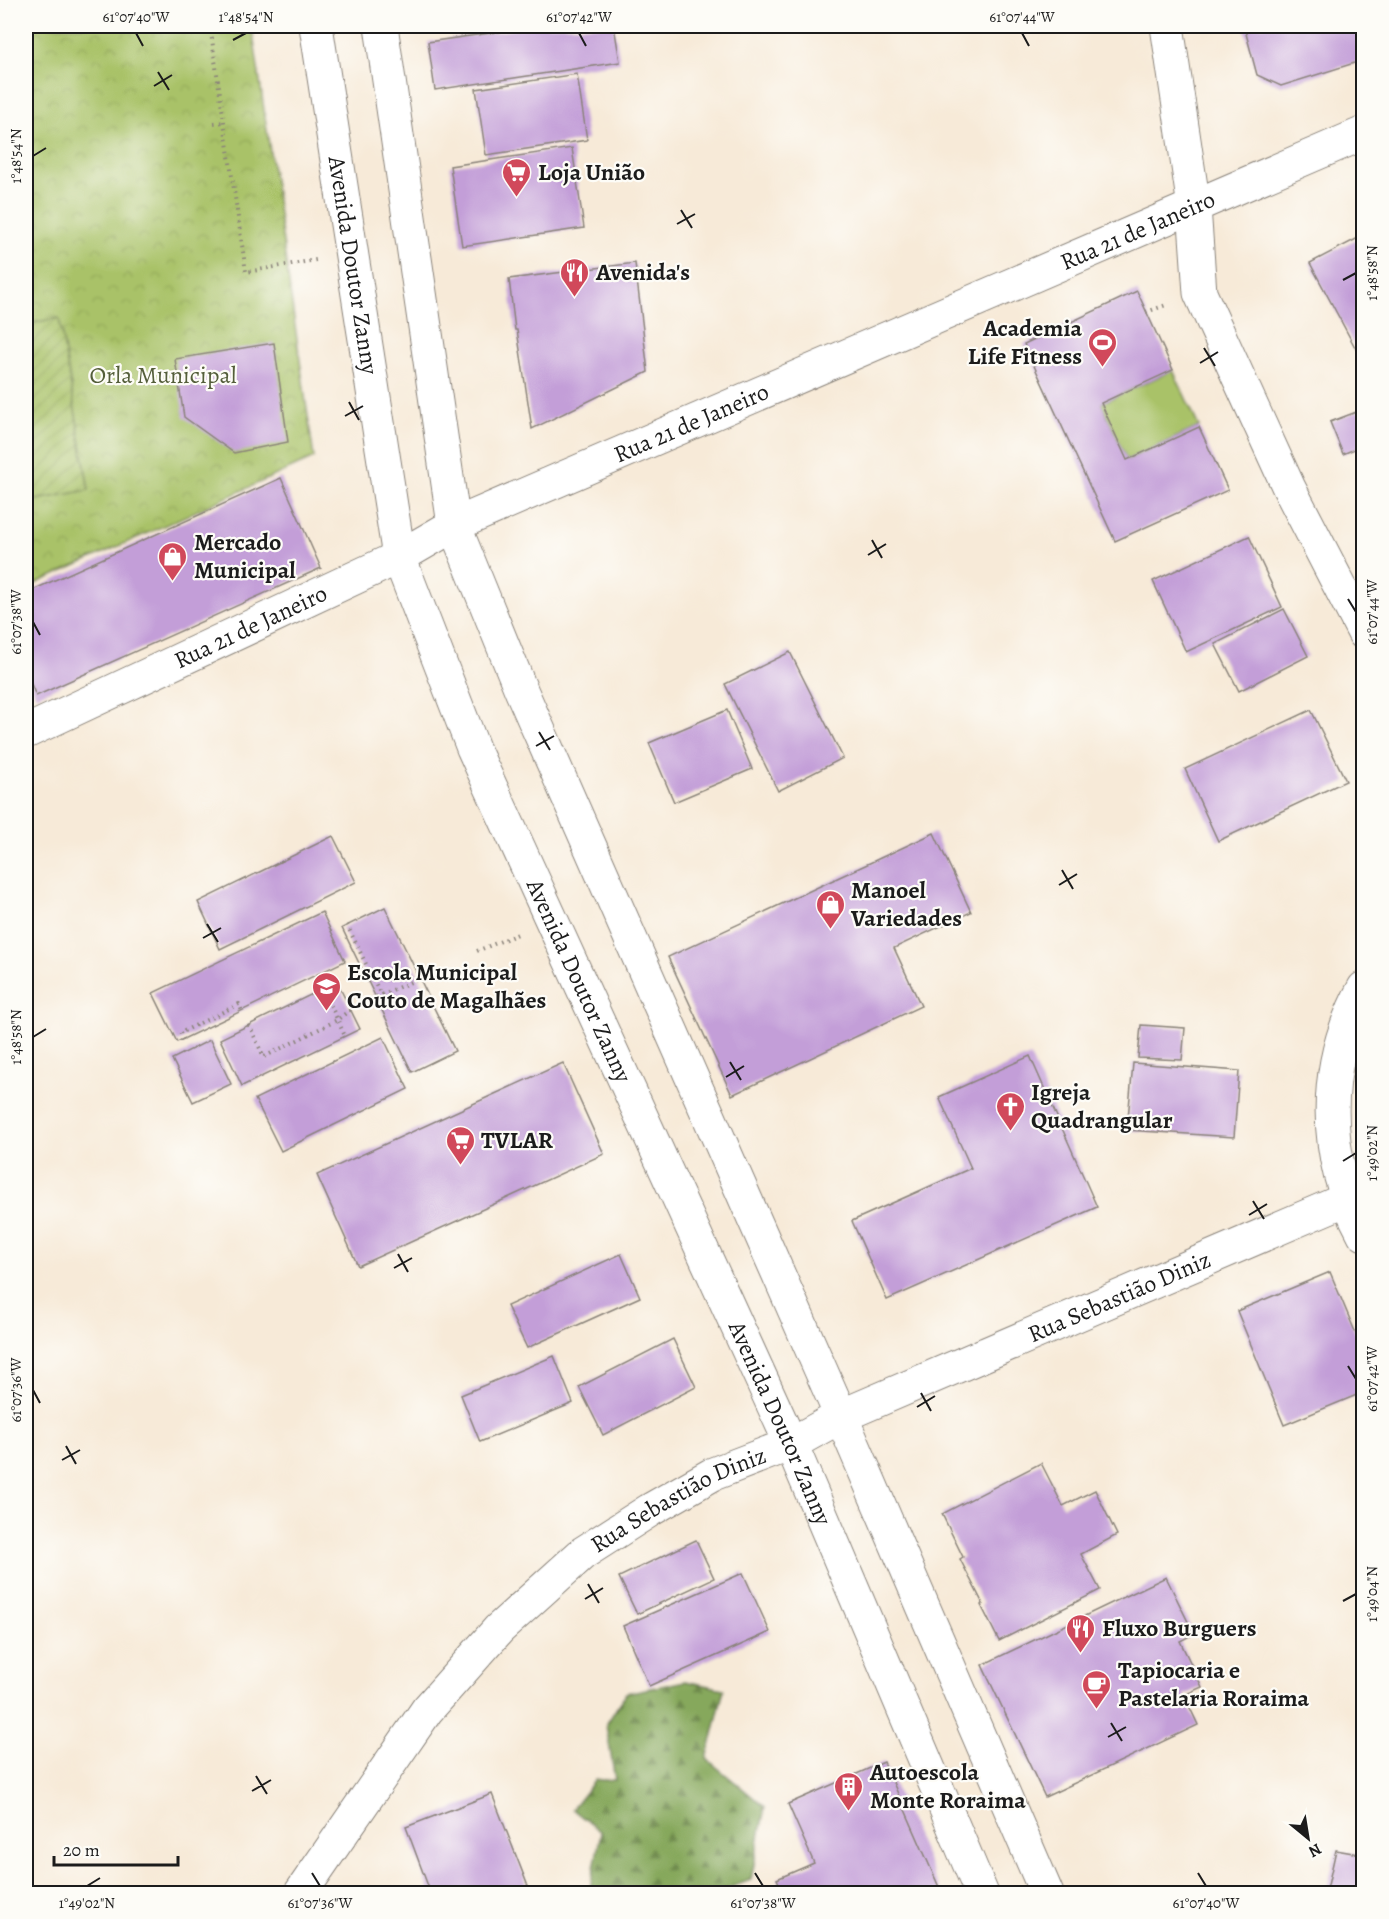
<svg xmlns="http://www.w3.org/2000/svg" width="1389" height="1919" font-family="Alegreya,serif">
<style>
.grass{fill:#a9c267;stroke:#626f42;stroke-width:1.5}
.forest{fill:url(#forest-firs);stroke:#51623c;stroke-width:1.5}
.park{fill:url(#park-crowns);stroke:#626f42;stroke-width:1.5}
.garden{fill:url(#garden-furrows);stroke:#626f42;stroke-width:1.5}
.building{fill:#c39ed8}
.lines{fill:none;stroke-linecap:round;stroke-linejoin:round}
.minor-casing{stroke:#8a837a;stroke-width:35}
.tertiary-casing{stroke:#8a837a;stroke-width:35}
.path{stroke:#8a837a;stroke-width:4;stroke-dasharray:1.5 4.5;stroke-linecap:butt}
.minor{stroke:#fff;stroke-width:33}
.tertiary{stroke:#fff;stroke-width:33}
.ticks{fill:none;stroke:#1c1c1c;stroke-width:2}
.labels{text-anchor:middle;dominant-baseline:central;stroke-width:4.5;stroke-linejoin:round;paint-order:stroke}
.poi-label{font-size:24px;font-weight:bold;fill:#1c1c1c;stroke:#fdfcf7;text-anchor:start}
.street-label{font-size:24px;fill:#1c1c1c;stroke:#fdfcf7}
.park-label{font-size:24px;fill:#545e3a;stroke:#fdfcf7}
.neatline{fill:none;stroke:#1c1c1c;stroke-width:2}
.ticks-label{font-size:15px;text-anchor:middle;fill:#1c1c1c}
</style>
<defs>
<pattern id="forest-firs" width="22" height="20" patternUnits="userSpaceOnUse" patternTransform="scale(1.5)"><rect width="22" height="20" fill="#86a85c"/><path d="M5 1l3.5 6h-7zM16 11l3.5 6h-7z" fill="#6d884b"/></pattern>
<pattern id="park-crowns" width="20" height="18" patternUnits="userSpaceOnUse" patternTransform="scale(1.5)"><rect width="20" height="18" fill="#a9c267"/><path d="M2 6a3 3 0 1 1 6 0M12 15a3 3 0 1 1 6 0" fill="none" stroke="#91a659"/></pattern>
<pattern id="garden-furrows" width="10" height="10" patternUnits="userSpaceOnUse" patternTransform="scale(1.5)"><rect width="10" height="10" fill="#a9c267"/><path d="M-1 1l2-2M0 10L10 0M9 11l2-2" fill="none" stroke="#91a659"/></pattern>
</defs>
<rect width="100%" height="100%" fill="#fdfcf7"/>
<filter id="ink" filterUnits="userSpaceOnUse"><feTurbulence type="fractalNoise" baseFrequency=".0167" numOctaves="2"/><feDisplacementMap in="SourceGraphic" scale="12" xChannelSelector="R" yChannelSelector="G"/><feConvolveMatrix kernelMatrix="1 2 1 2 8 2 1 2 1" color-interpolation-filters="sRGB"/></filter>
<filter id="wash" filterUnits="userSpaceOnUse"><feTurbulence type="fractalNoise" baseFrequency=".008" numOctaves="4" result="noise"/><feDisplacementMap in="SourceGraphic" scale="24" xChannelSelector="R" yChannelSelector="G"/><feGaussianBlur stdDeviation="1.35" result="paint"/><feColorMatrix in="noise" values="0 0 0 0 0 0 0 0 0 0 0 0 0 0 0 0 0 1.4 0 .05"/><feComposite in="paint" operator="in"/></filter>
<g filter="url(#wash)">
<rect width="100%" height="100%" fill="#f7ead8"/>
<path class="grass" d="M 1173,370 L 1199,427 L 1127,460 L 1101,403 Z"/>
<path class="forest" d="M 685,1681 L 724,1689 L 707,1759 L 765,1807 L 751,1880 L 715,1893 L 586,1893 L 590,1889 L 601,1832 L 572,1809 L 595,1780 L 615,1780 L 606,1725 L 626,1693 Z"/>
<path class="park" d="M 26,26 L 252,26 L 314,458 L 26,588 Z"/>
<path class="garden" d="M 59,318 L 89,490 L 26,502 L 26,324 Z"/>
<g id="blocks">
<g class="building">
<path d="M 442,26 L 466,26 L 466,27 L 442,30 Z"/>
<path d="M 539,26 L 614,26 L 620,62 L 435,90 L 428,42 Z"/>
<path d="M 1244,26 L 1364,26 L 1364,60 L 1281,86 L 1257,75 Z"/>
<path d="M 577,74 L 587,140 L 486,155 L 476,89 Z"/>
<path d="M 572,148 L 584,228 L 462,246 L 450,166 Z"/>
<path d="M 1364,235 L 1364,364 L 1310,263 Z"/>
<path d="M 635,263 L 648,372 L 532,429 L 517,330 L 515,330 L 509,279 Z"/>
<path d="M 1137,291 L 1173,370 L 1101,403 L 1127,460 L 1199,427 L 1228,490 L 1115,541 L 1024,344 Z"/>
<path d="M 274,343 L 288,442 L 234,453 L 184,417 L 175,359 Z"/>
<path d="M 1364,409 L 1364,445 L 1343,454 L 1330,422 Z"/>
<path d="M 281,478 L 321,568 L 36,696 L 26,672 L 26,593 Z"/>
<path d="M 1249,536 L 1282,607 L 1186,652 L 1153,581 Z"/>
<path d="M 1284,609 L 1308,656 L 1239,691 L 1215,644 Z"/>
<path d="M 790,652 L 843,758 L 778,791 L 725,684 Z"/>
<path d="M 727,710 L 752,769 L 674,802 L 649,743 Z"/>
<path d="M 1311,710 L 1346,781 L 1218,841 L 1185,769 Z"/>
<path d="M 934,833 L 971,912 L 894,948 L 921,1006 L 732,1095 L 668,957 Z"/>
<path d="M 333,836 L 356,882 L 220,949 L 198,902 Z"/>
<path d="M 385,907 L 455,1051 L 412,1072 L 342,928 Z"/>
<path d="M 322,912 L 345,961 L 177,1042 L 153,993 Z"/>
<path d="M 337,982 L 360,1029 L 242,1086 L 220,1039 Z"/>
<path d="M 1141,1025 L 1185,1028 L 1182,1060 L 1138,1058 Z"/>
<path d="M 383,1037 L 408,1089 L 281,1151 L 255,1099 Z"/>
<path d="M 210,1040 L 231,1084 L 193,1102 L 172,1059 Z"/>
<path d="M 1030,1056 L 1097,1207 L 887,1300 L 852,1221 L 971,1168 L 939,1097 Z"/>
<path d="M 563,1063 L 604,1154 L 358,1266 L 317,1175 Z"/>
<path d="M 1133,1063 L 1239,1071 L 1234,1137 L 1127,1130 Z"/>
<path d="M 621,1254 L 640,1297 L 527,1348 L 507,1306 Z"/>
<path d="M 1330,1272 L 1364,1353 L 1364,1392 L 1284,1425 L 1237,1311 Z"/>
<path d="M 673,1339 L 696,1387 L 603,1435 L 579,1387 Z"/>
<path d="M 554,1356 L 573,1403 L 480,1442 L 461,1395 Z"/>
<path d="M 1041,1463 L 1063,1506 L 1095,1490 L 1117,1535 L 1081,1554 L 1100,1590 L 999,1641 L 981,1605 L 983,1604 L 960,1559 L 963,1557 L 942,1514 Z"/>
<path d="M 696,1540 L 714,1578 L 637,1614 L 619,1577 Z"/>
<path d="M 743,1573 L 770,1632 L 649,1686 L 623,1626 Z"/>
<path d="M 1166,1577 L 1194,1634 L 1180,1641 L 1202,1687 L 1184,1695 L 1198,1725 L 1045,1797 L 982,1665 Z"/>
<path d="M 884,1762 L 942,1894 L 784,1894 L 777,1879 L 814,1863 L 788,1804 Z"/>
<path d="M 492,1794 L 531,1894 L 431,1894 L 406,1827 Z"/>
<path d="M 1336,1850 L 1364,1855 L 1364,1894 L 1326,1894 Z"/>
</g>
</g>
</g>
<g filter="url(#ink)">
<use href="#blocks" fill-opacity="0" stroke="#8a837a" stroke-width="1.5"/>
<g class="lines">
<defs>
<g id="minor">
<path d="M 1167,26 L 1194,207 L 1200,293 L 1289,488 L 1364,633"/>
<path id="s1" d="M 26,732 L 399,557 L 454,525 L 1364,133"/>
<path d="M 1364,988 C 1321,1066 1322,1157 1364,1234"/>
<path id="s2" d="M 300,1894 L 427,1710 L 499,1629 L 583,1553 L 650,1510 L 713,1474 L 791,1444 L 841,1416 L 1347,1199"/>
</g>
<g id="tertiary">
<path id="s3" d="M 316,26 L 399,557 L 473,748 L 791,1444 L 982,1894"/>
<path d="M 381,26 L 454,525 L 521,690 L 841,1416 L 1047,1894"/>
</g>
</defs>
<use href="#minor" class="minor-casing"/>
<use href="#tertiary" class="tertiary-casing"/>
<g class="path">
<path d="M 210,26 L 246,272 L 316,260"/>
<path d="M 214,123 L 224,122"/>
<path d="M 1146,312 L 1166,305"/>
<path d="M 347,925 L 381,995"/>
<path d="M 477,951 L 518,934"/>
<path d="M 323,989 L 345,1036"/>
<path d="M 376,997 L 420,978"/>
<path d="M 249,1025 L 264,1057 L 337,1020 L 350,1010"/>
<path d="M 183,1040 L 180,1033 L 239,1004 L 242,1011"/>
</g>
<use href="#minor" class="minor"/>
<use href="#tertiary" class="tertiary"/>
</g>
</g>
<path class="ticks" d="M 136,33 L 143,46M 579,33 L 586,46M 1022,33 L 1029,46M 233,40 L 246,33M 158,72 L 169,90M 154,86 L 172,75M 33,156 L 46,148M 681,210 L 692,228M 677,224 L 695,214M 1343,280 L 1356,273M 1204,348 L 1215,366M 1200,363 L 1218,352M 349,402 L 359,420M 345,416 L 363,406M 872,540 L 882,558M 868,555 L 886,544M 1348,599 L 1356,612M 33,622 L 40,635M 539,732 L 550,750M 536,746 L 554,736M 1062,870 L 1073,889M 1059,885 L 1077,874M 207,924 L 218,942M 203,938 L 221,928M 33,1037 L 46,1029M 730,1062 L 741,1080M 726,1077 L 744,1066M 1343,1161 L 1356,1153M 1253,1201 L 1264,1219M 1249,1215 L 1267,1204M 398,1254 L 408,1272M 394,1268 L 412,1258M 1348,1366 L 1356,1379M 33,1390 L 40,1403M 921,1393 L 931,1411M 917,1407 L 935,1396M 66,1446 L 76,1464M 62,1460 L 80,1450M 588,1584 L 599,1603M 585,1599 L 603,1588M 1343,1601 L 1356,1594M 1111,1723 L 1122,1741M 1108,1737 L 1126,1727M 256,1776 L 267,1794M 252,1791 L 271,1780M 312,1873 L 320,1886M 755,1873 L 763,1886M 1198,1873 L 1206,1886M 87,1886 L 100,1878"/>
<defs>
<symbol id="supermarket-pin" viewBox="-11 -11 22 30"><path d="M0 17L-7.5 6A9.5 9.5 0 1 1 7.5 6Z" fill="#d1495b" stroke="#fdfcf7"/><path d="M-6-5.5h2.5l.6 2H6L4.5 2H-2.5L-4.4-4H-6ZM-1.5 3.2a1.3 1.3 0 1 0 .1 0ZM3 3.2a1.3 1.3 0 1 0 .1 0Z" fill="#fff"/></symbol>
<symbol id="restaurant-pin" viewBox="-11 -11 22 30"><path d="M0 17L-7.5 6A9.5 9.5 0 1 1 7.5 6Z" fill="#d1495b" stroke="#fdfcf7"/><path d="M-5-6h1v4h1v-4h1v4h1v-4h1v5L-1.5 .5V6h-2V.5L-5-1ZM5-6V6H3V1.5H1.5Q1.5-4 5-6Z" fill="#fff"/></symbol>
<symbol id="stadium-pin" viewBox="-11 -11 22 30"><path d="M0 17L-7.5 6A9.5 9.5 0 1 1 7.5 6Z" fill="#d1495b" stroke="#fdfcf7"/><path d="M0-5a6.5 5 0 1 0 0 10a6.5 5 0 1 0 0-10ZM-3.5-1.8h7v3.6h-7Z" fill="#fff"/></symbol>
<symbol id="shop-pin" viewBox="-11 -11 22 30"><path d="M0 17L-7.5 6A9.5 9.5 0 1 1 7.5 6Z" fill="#d1495b" stroke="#fdfcf7"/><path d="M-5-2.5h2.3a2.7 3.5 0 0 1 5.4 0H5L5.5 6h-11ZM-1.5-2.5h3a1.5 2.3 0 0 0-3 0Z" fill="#fff"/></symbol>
<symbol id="school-pin" viewBox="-11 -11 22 30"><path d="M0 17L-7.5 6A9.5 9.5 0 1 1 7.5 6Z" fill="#d1495b" stroke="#fdfcf7"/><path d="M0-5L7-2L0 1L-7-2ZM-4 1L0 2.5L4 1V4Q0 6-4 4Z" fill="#fff"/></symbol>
<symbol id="church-pin" viewBox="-11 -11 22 30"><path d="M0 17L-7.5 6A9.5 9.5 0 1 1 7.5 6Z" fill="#d1495b" stroke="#fdfcf7"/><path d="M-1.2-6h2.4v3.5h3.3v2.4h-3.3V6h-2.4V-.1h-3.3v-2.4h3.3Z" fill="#fff"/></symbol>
<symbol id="cafe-pin" viewBox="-11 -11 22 30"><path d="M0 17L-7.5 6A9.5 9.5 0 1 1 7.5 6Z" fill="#d1495b" stroke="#fdfcf7"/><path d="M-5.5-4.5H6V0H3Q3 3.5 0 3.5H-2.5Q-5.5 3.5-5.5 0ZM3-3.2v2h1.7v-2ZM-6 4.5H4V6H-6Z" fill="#fff"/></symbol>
<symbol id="building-pin" viewBox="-11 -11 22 30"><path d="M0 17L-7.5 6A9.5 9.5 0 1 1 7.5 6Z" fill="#d1495b" stroke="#fdfcf7"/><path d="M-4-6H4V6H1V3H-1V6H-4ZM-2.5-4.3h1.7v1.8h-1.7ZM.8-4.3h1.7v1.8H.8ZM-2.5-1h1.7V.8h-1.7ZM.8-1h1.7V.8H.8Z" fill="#fff"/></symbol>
</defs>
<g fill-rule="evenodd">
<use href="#supermarket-pin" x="500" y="156" width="33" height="45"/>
<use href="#restaurant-pin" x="558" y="256" width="33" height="45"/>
<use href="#stadium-pin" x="1086" y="326" width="33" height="45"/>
<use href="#shop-pin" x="156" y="540" width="33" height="45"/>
<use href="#shop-pin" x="814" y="888" width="33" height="45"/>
<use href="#school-pin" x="310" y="970" width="33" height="45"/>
<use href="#church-pin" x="994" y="1090" width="33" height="45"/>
<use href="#supermarket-pin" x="444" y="1124" width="33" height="45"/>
<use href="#restaurant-pin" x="1064" y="1612" width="33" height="45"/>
<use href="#cafe-pin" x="1080" y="1668" width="33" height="45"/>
<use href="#building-pin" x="832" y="1770" width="33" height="45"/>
</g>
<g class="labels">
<g class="poi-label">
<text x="538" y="172">Loja União</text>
<text x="596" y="272">Avenida's</text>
<text x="1082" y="328" text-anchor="end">Academia<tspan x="1082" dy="28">Life Fitness</tspan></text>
<text x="194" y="542">Mercado<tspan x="194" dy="28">Municipal</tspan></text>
<text x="851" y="890">Manoel<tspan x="851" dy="28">Variedades</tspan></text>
<text x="347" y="972">Escola Municipal<tspan x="347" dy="28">Couto de Magalhães</tspan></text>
<text x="1031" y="1092">Igreja<tspan x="1031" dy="28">Quadrangular</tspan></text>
<text x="481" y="1140">TVLAR</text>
<text x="1102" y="1628">Fluxo Burguers</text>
<text x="1118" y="1670">Tapiocaria e<tspan x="1118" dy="28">Pastelaria Roraima</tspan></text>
<text x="870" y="1772">Autoescola<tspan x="870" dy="28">Monte Roraima</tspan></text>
</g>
<g class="street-label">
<text stroke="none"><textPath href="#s1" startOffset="1220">Rua 21 de Janeiro</textPath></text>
<text stroke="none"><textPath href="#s3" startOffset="242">Avenida Doutor Zanny</textPath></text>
<text stroke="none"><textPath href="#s1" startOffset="734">Rua 21 de Janeiro</textPath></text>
<text stroke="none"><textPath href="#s1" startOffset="248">Rua 21 de Janeiro</textPath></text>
<text stroke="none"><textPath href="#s3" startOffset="998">Avenida Doutor Zanny</textPath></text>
<text stroke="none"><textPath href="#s2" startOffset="1041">Rua Sebastião Diniz</textPath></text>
<text stroke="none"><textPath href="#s3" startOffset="1484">Avenida Doutor Zanny</textPath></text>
<text stroke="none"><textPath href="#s2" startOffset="555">Rua Sebastião Diniz</textPath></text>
</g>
<g class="park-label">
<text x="163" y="375">Orla Municipal</text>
</g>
</g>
<rect width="1389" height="1919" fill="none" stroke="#fdfcf7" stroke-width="66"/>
<g transform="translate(1308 1838) rotate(150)" stroke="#fdfcf7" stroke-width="4.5" paint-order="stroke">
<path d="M0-4.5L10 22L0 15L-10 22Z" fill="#1c1c1c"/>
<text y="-9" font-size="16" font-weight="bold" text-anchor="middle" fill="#1c1c1c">N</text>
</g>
<path d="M54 1856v9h124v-9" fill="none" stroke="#1c1c1c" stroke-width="3"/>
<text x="63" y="1856" font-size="18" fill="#1c1c1c" stroke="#fdfcf7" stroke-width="4.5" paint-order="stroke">20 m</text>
<rect x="33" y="33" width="1323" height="1853" class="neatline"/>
<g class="ticks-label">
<text x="136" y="22">61°07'40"W</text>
<text x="246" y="22">1°48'54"N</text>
<text x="579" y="22">61°07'42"W</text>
<text x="1022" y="22">61°07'44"W</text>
<text transform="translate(16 156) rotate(-90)" y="5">1°48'54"N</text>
<text transform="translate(1372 273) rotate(-90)" y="5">1°48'58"N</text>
<text transform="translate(1372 612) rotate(-90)" y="5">61°07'44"W</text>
<text transform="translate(16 622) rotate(-90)" y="5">61°07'38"W</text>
<text transform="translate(16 1037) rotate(-90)" y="5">1°48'58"N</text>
<text transform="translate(1372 1153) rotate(-90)" y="5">1°49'02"N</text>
<text transform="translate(1372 1379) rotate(-90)" y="5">61°07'42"W</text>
<text transform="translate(16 1390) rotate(-90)" y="5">61°07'36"W</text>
<text transform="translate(1372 1594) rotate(-90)" y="5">1°49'04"N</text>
<text x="87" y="1908">1°49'02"N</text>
<text x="320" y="1908">61°07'36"W</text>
<text x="763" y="1908">61°07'38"W</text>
<text x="1206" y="1908">61°07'40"W</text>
</g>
</svg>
